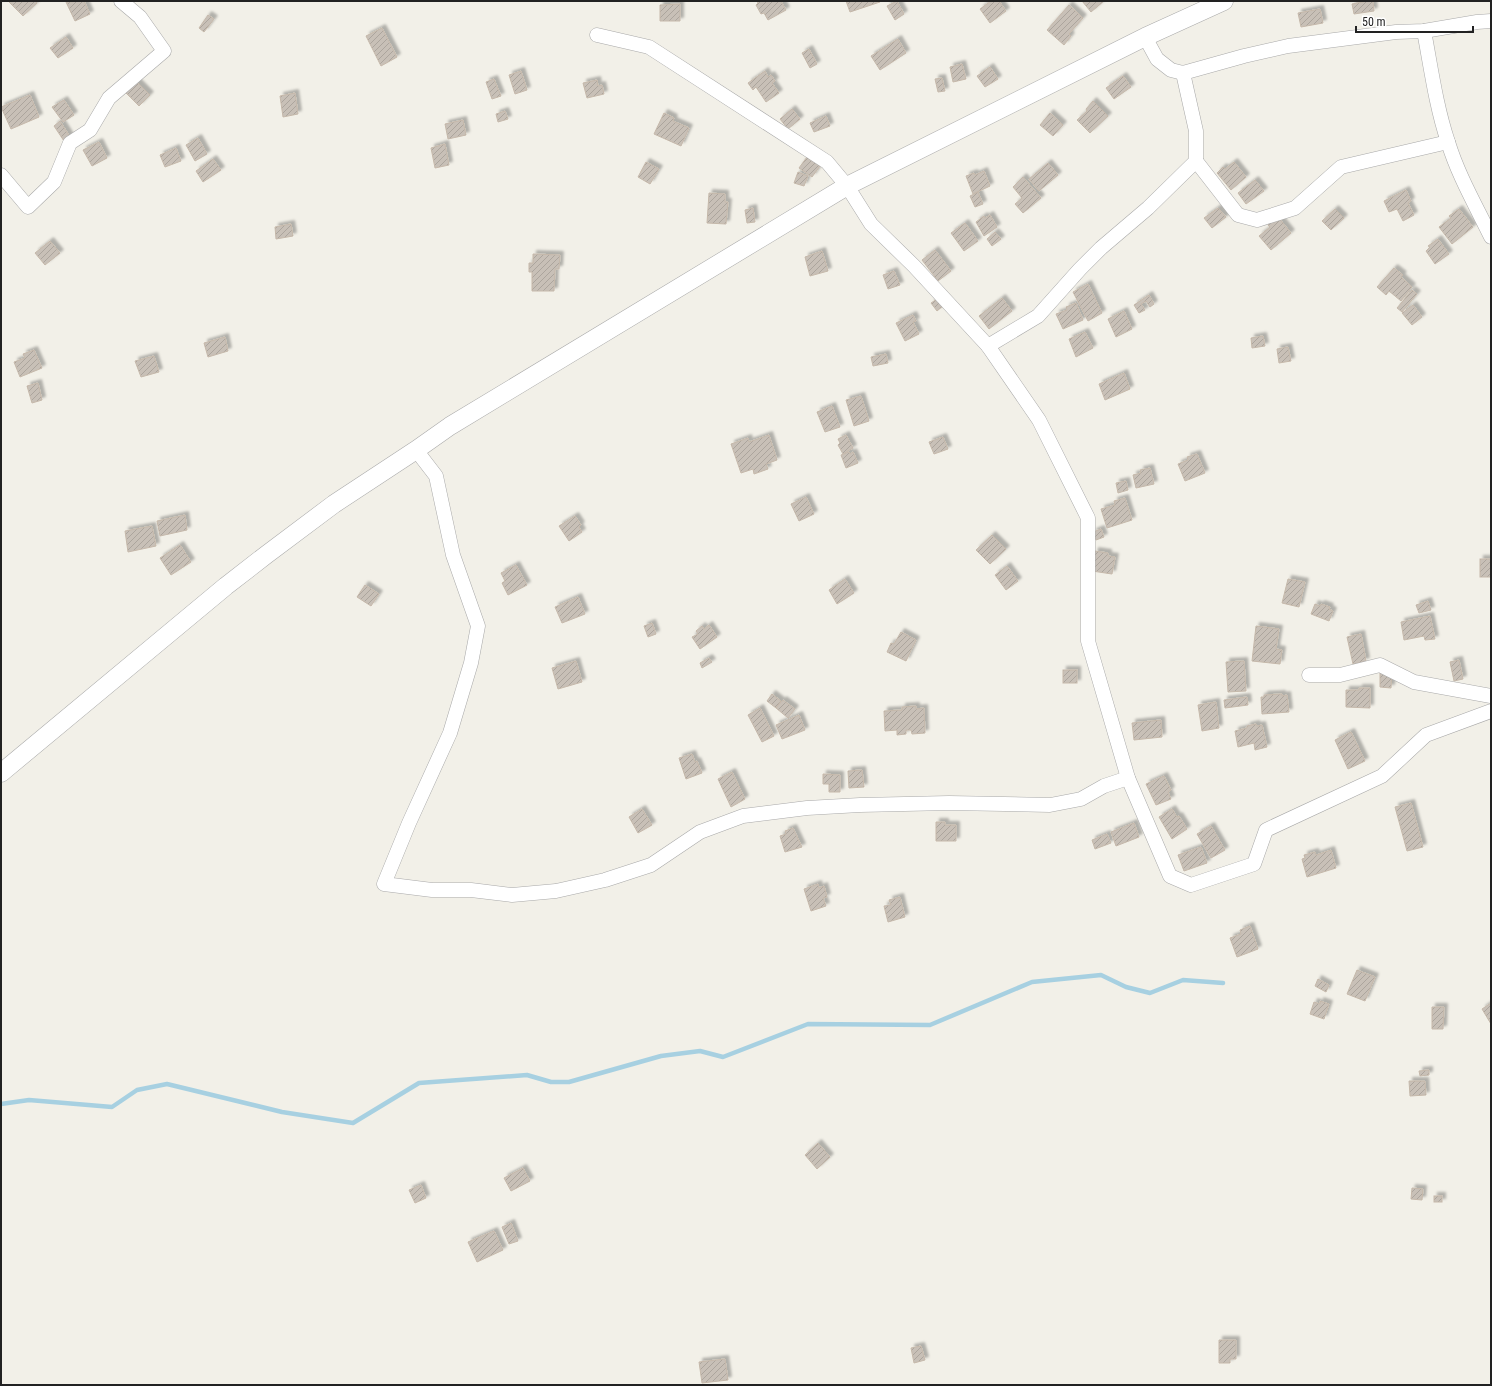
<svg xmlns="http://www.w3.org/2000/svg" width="1492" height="1386" font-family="'Roboto Condensed',sans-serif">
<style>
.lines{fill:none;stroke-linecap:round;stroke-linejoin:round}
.stream{stroke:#a7d0e1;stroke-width:4.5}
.building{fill:url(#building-hatch);stroke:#c5b8aa;filter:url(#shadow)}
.minor-casing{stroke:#a9a9a9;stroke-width:15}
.tertiary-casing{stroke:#a9a9a9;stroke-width:19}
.minor{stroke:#fff;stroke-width:14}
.tertiary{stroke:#fff;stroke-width:18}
</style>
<defs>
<pattern id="building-hatch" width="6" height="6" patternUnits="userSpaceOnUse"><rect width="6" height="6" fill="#c8c0b7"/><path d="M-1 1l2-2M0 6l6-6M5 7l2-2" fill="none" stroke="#aca59d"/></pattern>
<filter id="shadow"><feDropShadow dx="3.5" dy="-3.5" stdDeviation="1" flood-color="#0004"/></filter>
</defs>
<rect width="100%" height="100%" fill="#f2f0e8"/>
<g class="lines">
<path class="stream" d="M 1,1104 L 29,1100 L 112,1107 L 137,1090 L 167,1084 L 282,1112 L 353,1123 L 419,1083 L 527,1075 L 551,1082 L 569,1082 L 661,1056 L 700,1051 L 723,1057 L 808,1024 L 930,1025 L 1032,982 L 1101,975 L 1126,987 L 1150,993 L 1183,980 L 1223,983"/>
</g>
<g class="building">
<path d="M 8,1 L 35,1 L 37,3 L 23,16 Z"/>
<path d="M 84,1 L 90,14 L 75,21 L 66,2 Z"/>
<path d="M 757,1 L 781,1 L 786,10 L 768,20 L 764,13 L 761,14 L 756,5 L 758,3 Z"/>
<path d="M 846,1 L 880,1 L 880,2 L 850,12 Z"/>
<path d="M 897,1 L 904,14 L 895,20 L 887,6 Z"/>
<path d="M 991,1 L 999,1 L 1006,11 L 990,23 L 980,9 Z"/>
<path d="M 1082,1 L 1104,1 L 1091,12 Z"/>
<path d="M 1368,1 L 1373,1 L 1374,11 L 1354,14 L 1352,4 Z"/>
<path d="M 680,4 L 680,21 L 660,21 L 660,5 Z"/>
<path d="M 1069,5 L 1083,18 L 1069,34 L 1071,36 L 1064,45 L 1047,30 Z"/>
<path d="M 1320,9 L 1323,23 L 1301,27 L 1298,13 Z"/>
<path d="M 208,15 L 214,19 L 204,32 L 199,28 Z"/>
<path d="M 382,28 L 397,57 L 381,66 L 366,36 Z"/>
<path d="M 66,37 L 73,48 L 58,58 L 50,48 Z"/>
<path d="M 898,39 L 906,53 L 880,70 L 871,56 Z"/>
<path d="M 809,49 L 817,64 L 810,68 L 802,53 Z"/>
<path d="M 962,64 L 966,79 L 953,82 L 950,67 Z"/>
<path d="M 990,67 L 998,79 L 985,87 L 977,76 Z"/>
<path d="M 521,71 L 527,90 L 515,94 L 509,75 Z"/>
<path d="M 765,71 L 768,77 L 771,75 L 775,81 L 772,83 L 779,93 L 766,102 L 756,87 L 753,90 L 748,83 Z"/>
<path d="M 1123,76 L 1131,87 L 1114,99 L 1106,88 Z"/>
<path d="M 942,78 L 945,91 L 938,92 L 935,79 Z"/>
<path d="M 494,79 L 501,96 L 492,99 L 486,82 Z"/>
<path d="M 597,80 L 598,86 L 602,85 L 604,94 L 587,98 L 583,83 Z"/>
<path d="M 137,82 L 150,95 L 139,106 L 126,93 Z"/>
<path d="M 295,93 L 298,114 L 283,117 L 280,96 Z"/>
<path d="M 30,95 L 39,117 L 11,129 L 1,107 Z"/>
<path d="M 64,100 L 74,115 L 63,122 L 52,107 Z"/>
<path d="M 1093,101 L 1108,116 L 1090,133 L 1077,120 L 1087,111 L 1086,109 Z"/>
<path d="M 792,109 L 800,119 L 788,129 L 780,119 Z"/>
<path d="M 505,111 L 508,119 L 498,122 L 496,114 Z"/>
<path d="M 664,113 L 674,118 L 673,121 L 689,128 L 681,146 L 654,134 Z"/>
<path d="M 1050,113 L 1063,125 L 1053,136 L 1040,125 Z"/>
<path d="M 826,116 L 830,126 L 814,132 L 810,123 Z"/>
<path d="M 463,120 L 466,135 L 448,139 L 445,124 Z"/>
<path d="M 60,121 L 70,137 L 64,141 L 54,126 Z"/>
<path d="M 198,138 L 207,154 L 195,161 L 186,145 Z"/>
<path d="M 99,142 L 107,158 L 92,166 L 83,150 Z"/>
<path d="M 445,144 L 449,165 L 435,168 L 431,148 Z"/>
<path d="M 176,148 L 181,161 L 165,167 L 160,155 Z"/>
<path d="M 807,157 L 820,166 L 812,177 L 799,168 Z"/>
<path d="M 213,159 L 221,170 L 203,182 L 196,171 Z"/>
<path d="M 646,162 L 659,169 L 650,184 L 638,177 Z"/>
<path d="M 1234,162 L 1246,177 L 1231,190 L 1217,173 L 1223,167 L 1225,169 Z"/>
<path d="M 1048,163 L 1058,175 L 1039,191 L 1029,179 Z"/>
<path d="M 984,171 L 990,186 L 973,194 L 966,176 L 974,173 L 975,175 Z"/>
<path d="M 798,172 L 808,176 L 804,186 L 794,183 Z"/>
<path d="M 1023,177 L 1041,198 L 1023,213 L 1015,204 L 1022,198 L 1013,187 Z"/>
<path d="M 1255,180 L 1264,191 L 1246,204 L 1238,193 Z"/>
<path d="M 1406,190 L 1411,201 L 1408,203 L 1414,215 L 1403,221 L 1397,209 L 1389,212 L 1384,201 Z"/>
<path d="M 978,192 L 983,204 L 975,207 L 970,196 Z"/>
<path d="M 709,193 L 725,194 L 725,202 L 728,202 L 726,224 L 707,223 Z"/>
<path d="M 753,208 L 755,222 L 747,223 L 745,210 Z"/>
<path d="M 1218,208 L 1226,217 L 1212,228 L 1204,218 Z"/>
<path d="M 1335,209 L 1344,218 L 1331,230 L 1322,221 Z"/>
<path d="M 1459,209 L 1473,227 L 1452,244 L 1439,227 L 1451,218 L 1449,216 Z"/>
<path d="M 990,215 L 997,227 L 984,236 L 976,222 L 984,216 L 985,218 Z"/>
<path d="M 1278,217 L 1291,233 L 1271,250 L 1259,236 L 1270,227 L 1268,225 Z"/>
<path d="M 965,223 L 978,241 L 964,251 L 951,233 Z"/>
<path d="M 291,224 L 293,236 L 276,239 L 275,227 Z"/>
<path d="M 995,232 L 1001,239 L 992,246 L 987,239 Z"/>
<path d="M 1438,239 L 1449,254 L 1435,264 L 1426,251 L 1430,247 L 1428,246 Z"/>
<path d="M 50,241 L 60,253 L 45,265 L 35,253 Z"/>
<path d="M 935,250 L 951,271 L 938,281 L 922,260 Z"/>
<path d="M 822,251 L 828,271 L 810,276 L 805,257 Z"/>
<path d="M 533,254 L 560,255 L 559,269 L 555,269 L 554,291 L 532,291 L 532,272 L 529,272 L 529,263 L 533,263 Z"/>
<path d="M 1394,268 L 1403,275 L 1401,277 L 1412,287 L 1401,301 L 1389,291 L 1386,295 L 1377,287 Z"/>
<path d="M 894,271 L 900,285 L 888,289 L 883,275 Z"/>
<path d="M 1088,284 L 1102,313 L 1088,321 L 1073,292 Z"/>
<path d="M 1412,290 L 1417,294 L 1402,312 L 1397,308 Z"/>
<path d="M 1149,295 L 1154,304 L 1150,307 L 1146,301 L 1141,304 L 1145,310 L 1139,313 L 1134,305 Z"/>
<path d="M 1002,298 L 1012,311 L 989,329 L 979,316 Z"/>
<path d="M 937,299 L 943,306 L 937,311 L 931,303 Z"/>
<path d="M 1076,303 L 1083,320 L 1063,329 L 1056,314 L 1067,310 L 1066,307 Z"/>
<path d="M 1413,305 L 1422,317 L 1412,325 L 1402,313 Z"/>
<path d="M 1124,311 L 1132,329 L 1116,337 L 1108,319 Z"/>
<path d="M 913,315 L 916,321 L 913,322 L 919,334 L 905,341 L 896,323 Z"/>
<path d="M 1085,332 L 1093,348 L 1076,357 L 1069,339 Z"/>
<path d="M 1263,336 L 1265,346 L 1252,348 L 1251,338 Z"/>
<path d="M 225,337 L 228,351 L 208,357 L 204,343 Z"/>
<path d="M 1288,347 L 1291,361 L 1279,363 L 1277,349 Z"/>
<path d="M 34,350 L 42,368 L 20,377 L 14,362 L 25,358 L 23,354 Z"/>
<path d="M 886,354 L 888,363 L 873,366 L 871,357 Z"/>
<path d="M 154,356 L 159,372 L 141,377 L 135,361 Z"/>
<path d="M 1124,373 L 1130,389 L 1105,400 L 1099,384 Z"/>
<path d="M 38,383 L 42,400 L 32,403 L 27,386 Z"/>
<path d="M 861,396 L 869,421 L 854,426 L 846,400 Z"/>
<path d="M 832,406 L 840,427 L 825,432 L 817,412 Z"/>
<path d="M 769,435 L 777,460 L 766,464 L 768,469 L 754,474 L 753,469 L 741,473 L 731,444 L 748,438 L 749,442 Z"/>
<path d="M 846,435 L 853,448 L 843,454 L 838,445 L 840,443 L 838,439 Z"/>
<path d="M 943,437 L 948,449 L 934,454 L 929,442 Z"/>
<path d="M 849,452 L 850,454 L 853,452 L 858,463 L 846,468 L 841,455 Z"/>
<path d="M 1197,454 L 1205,473 L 1185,481 L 1178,464 L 1188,460 L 1187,457 Z"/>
<path d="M 1150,468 L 1154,484 L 1136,488 L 1133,475 L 1141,473 L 1140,470 Z"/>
<path d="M 1126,481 L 1128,490 L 1118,493 L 1116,483 Z"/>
<path d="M 806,497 L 814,514 L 799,521 L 791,504 Z"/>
<path d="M 1125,498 L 1132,520 L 1107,528 L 1101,509 L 1115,505 L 1114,501 Z"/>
<path d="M 185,515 L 187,530 L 160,536 L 157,521 Z"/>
<path d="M 575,516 L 581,525 L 579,527 L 582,532 L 569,541 L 559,526 Z"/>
<path d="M 152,526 L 156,546 L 128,552 L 125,531 Z"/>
<path d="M 1101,529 L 1104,537 L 1096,540 L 1093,532 Z"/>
<path d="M 992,535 L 1006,549 L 990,564 L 976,550 Z"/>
<path d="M 180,545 L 191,562 L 171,575 L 160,558 Z"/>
<path d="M 1095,551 L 1108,553 L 1108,556 L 1115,557 L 1112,574 L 1092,571 Z"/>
<rect x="1480" y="559" width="11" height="18"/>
<path d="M 516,565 L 527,585 L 508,595 L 502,583 L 505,581 L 501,573 Z"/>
<path d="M 1007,566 L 1018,581 L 1006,590 L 995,575 Z"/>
<path d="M 845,579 L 854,593 L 837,604 L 829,590 Z"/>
<path d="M 1288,579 L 1305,582 L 1299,607 L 1282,603 Z"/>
<path d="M 365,585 L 379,594 L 371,606 L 357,597 Z"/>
<path d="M 578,597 L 585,614 L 562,623 L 555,607 Z"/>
<path d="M 1428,601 L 1431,610 L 1419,613 L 1416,605 Z"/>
<path d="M 1315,604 L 1320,606 L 1321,604 L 1330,607 L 1329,609 L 1333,611 L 1329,621 L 1311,614 Z"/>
<path d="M 1430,616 L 1435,639 L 1425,640 L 1424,636 L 1404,640 L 1401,622 Z"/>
<path d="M 652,623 L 656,634 L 648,637 L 644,626 Z"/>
<path d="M 709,625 L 717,637 L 700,649 L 692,637 L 698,634 L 696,631 L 702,626 L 704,629 Z"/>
<path d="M 1256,626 L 1279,629 L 1276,649 L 1282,650 L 1280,664 L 1252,661 Z"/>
<path d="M 901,632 L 916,640 L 906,661 L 887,652 L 891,643 L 894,644 Z"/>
<path d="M 1361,634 L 1366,661 L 1353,664 L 1347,637 Z"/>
<path d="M 709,658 L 712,662 L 702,668 L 700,663 Z"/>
<path d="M 1459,660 L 1463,679 L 1454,681 L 1450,662 Z"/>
<path d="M 576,661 L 582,682 L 558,689 L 552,668 Z"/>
<path d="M 1244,661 L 1246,691 L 1228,692 L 1226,662 Z"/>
<rect x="1063" y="670" width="14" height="13"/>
<path d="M 1380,672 L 1392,672 L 1391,688 L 1380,687 Z"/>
<path d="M 1359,688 L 1370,688 L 1370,708 L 1346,707 L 1346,690 L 1359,690 Z"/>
<path d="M 772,694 L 781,701 L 776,708 L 767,701 Z"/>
<path d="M 1282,694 L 1282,696 L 1287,695 L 1289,712 L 1262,714 L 1261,697 L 1264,697 L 1264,695 Z"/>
<path d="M 1247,697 L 1248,705 L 1225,708 L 1224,700 Z"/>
<path d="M 783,700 L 795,709 L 788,718 L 776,708 Z"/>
<path d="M 1216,702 L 1219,728 L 1202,731 L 1198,705 Z"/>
<path d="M 916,706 L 916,709 L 924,708 L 925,733 L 912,734 L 911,730 L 906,730 L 906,734 L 897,735 L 897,730 L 885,731 L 884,711 L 902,710 L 902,707 Z"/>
<path d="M 760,708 L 774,736 L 762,742 L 748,715 Z"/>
<path d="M 799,715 L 805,730 L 782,739 L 776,725 Z"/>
<path d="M 1161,720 L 1162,737 L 1134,740 L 1132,723 Z"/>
<path d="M 1256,724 L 1257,726 L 1262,725 L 1267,747 L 1255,750 L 1254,743 L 1238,747 L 1235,731 L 1247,728 L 1247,726 Z"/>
<path d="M 1351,732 L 1365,761 L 1348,769 L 1335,740 Z"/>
<path d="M 692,754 L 695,762 L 697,761 L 702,773 L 686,779 L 679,758 Z"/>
<path d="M 862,770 L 864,787 L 849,788 L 848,771 Z"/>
<path d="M 732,772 L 745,799 L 731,807 L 718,779 Z"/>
<path d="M 823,774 L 840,775 L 840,792 L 829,792 L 829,784 L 823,784 Z"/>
<path d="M 1164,776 L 1171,790 L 1168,792 L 1171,799 L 1156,805 L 1146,784 Z"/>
<path d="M 1411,803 L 1423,847 L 1407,851 L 1395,807 Z"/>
<path d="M 642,809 L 652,825 L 638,833 L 629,817 Z"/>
<path d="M 1172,809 L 1177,817 L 1179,816 L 1187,829 L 1172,839 L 1159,817 Z"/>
<path d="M 936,822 L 945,822 L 945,825 L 956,825 L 956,841 L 936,841 Z"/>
<path d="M 1134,823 L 1139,837 L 1116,846 L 1111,832 Z"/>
<path d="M 1211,826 L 1225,850 L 1211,858 L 1197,834 Z"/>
<path d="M 793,828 L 802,847 L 785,852 L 780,836 L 786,834 L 785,831 Z"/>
<path d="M 1107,834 L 1111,843 L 1095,849 L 1092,840 Z"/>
<path d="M 1201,847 L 1207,863 L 1184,871 L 1178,855 Z"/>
<path d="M 1331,850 L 1336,868 L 1307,877 L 1302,859 L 1305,858 L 1304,855 L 1315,852 L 1316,855 Z"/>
<path d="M 818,884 L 819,888 L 824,886 L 827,897 L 823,898 L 826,906 L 811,911 L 804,889 Z"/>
<path d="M 900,897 L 905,917 L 888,922 L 884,906 L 891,905 L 889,900 Z"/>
<path d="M 1250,926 L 1258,949 L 1237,957 L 1230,938 L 1241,934 L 1240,930 Z"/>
<path d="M 1357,970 L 1375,977 L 1365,1001 L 1347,994 Z"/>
<path d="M 1318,979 L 1329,985 L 1326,992 L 1315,986 Z"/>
<path d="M 1320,1001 L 1329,1004 L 1324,1019 L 1310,1014 L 1314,1002 L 1320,1004 Z"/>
<path d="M 1491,1003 L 1491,1024 L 1482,1009 Z"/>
<path d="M 1432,1007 L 1444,1007 L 1443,1029 L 1432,1029 Z"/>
<path d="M 1429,1070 L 1429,1075 L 1420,1076 L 1419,1071 Z"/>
<path d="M 1409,1081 L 1425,1081 L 1426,1095 L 1410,1096 Z"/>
<path d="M 818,1143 L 830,1157 L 817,1169 L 805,1155 Z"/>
<path d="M 523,1168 L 530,1181 L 511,1191 L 504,1178 Z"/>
<path d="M 421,1185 L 426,1198 L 415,1203 L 409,1190 Z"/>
<path d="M 1412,1188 L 1423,1189 L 1422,1200 L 1411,1199 Z"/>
<rect x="1434" y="1196" width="8" height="6"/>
<path d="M 511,1223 L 518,1241 L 509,1244 L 502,1227 Z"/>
<path d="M 494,1231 L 503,1250 L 477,1262 L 468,1242 Z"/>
<path d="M 1219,1340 L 1236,1340 L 1236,1359 L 1230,1359 L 1230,1363 L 1219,1363 Z"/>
<path d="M 921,1346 L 925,1360 L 914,1363 L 911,1348 Z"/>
<path d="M 725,1359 L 728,1380 L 702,1383 L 699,1362 Z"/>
</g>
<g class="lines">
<defs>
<g id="minor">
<path d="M 1424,31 C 1431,68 1436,106 1448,142 C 1458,175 1476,206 1491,237"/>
<path d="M 597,35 L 649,47 L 827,162 L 847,186 L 871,224 L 914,266 L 988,346 L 1038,316 L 1080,269 L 1101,248 L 1148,208 L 1196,161 L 1196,131 L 1183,73"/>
<path d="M 1145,37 L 1157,59 L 1171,70 L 1183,73 L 1244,56 L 1288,46 L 1396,32 L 1424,31 L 1477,22 L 1491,21"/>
<path d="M 1196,161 L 1238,215 L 1257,220 L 1295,208 L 1341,167 L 1448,142"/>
<path d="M 1,175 L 28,207 L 54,182 L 70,143 L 90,130 L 109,98 L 164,51 L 140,17 L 121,1"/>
<path d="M 988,346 L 1039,420 L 1088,518 L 1088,641 L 1128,778 L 1170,876 L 1191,885 L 1254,864 L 1266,830 L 1382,776 L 1426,735 L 1491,711"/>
<path d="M 416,450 L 436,476 L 453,555 L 478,626 L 471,663 L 450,733 L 409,823 L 384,884 L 432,890 L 471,890 L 512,895 L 556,891 L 605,880 L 651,865 L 700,832 L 743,816 L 807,808 L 860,805 L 949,803 L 1050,805 L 1081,799 L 1104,786 L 1128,778"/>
<path d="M 1309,675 L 1340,675 L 1380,665 L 1414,682 L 1491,696"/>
</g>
<path id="tertiary" d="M 1,773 L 226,586 L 266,555 L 334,504 L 416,450 L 450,426 L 847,186 L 1145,37 L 1224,1"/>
</defs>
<use href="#minor" class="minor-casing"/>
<use href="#tertiary" class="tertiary-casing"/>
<use href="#minor" class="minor"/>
<use href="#tertiary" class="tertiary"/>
</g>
<rect width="1492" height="1386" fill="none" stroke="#222222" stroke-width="4"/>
<path d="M1356 26v6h117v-6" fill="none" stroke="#222222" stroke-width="2"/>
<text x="1362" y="26" font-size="12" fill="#222222" stroke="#ffffff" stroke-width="3" paint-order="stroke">50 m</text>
</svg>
